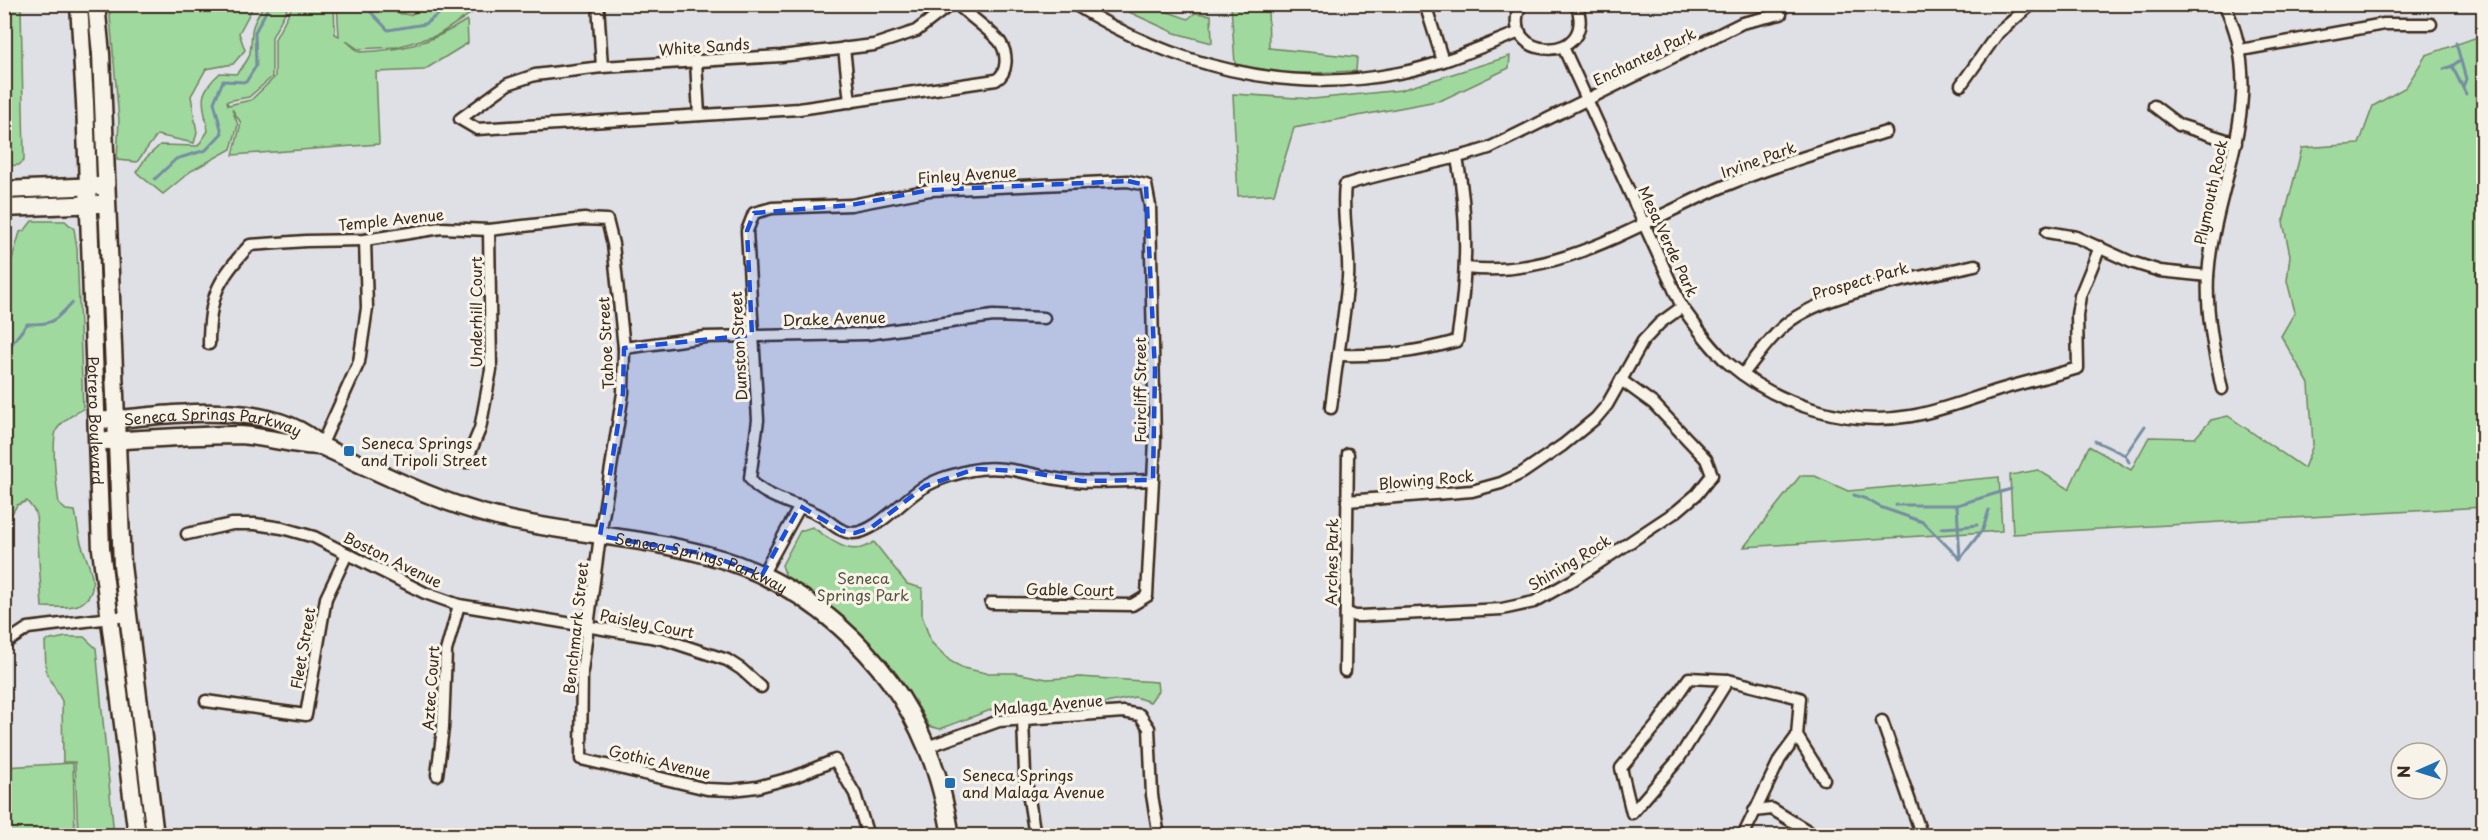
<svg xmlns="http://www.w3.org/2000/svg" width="2488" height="840" font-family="'Playpen Sans',sans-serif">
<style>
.green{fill:#a0d99e;stroke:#6e825e;stroke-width:1.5}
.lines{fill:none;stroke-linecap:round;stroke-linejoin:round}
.stream{stroke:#758da1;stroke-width:3}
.street-casing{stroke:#3b2a1e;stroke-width:15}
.secondary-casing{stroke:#3b2a1e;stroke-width:21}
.street{stroke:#f7f3e8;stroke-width:10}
.secondary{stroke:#f7f3e8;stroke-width:16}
.marked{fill:#1d4ed8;fill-opacity:0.2;stroke:#1d4ed8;stroke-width:4.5;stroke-dasharray:12 8;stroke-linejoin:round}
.poi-dot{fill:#1f6fb2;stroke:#f7f3e8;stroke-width:2}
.labels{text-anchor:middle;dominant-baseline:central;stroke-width:6;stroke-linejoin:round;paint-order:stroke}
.street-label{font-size:15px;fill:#3b2a1e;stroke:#f7f3e8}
.poi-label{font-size:15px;fill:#3b2a1e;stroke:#f7f3e8;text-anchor:start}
.park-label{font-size:15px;fill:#54563e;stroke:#f7f3e8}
</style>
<rect width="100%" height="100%" fill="#dfe0e6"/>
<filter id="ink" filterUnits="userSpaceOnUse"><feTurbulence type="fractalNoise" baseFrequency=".0167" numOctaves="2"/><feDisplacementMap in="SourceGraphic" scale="12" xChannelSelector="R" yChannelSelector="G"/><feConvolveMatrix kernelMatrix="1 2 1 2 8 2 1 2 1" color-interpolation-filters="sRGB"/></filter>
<g filter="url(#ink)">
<g class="green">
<path d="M 1145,4 L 1188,19 L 1195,13 L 1211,15 L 1212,43 L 1175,33 L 1129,12 L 1132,5 Z"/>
<path d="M 4,5 L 21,5 L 24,160 L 19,165 L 5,166 Z"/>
<path d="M 109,5 L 254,5 L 239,33 L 245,50 L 233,64 L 206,69 L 191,96 L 197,133 L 194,143 L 157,135 L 137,162 L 117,160 L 119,120 Z"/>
<path d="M 263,5 L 289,5 L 272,37 L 272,77 L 249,97 L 227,101 L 228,105 L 251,100 L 275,77 L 275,39 L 293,5 L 334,5 L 335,34 L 339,36 L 337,5 L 423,5 L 409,12 L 396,13 L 410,15 L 430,5 L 484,5 L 438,35 L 397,47 L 358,49 L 345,40 L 359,52 C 404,50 429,44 467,20 L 468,43 L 424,70 L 376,72 L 379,144 L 233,155 L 241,123 L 232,109 L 238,125 L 231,149 L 191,171 L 163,194 L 136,172 L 146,158 L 160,145 L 198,146 L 208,131 C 203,101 196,95 220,73 L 236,74 C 253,56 250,54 252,31 C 253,22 260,13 263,5 Z"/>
<path d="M 1231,5 L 1268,5 L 1269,48 L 1357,57 L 1356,71 L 1289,74 L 1235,64 Z"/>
<path d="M 2483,35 L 2483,507 L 2013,534 L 2010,475 L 2038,470 L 2069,489 L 2089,446 L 2131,470 L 2149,437 L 2195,438 L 2211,420 L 2228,416 L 2304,468 L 2313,445 L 2309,384 L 2281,336 L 2295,312 L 2287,281 L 2290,255 L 2283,222 L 2302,148 L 2359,144 L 2373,106 L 2406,87 L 2426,55 Z"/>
<path d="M 1510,56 L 1509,68 L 1442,100 L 1294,128 L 1274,194 L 1238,196 L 1233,94 L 1313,99 L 1401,90 Z"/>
<path d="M 32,221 L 65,221 L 74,229 L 77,248 L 83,409 C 73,415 64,419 57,429 C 50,442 57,488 59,504 L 66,510 L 75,511 C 77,520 78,530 80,539 C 84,558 106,590 80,604 C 70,609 53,607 42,607 L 36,513 L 27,501 L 17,505 L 5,525 L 5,283 L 20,232 L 25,230 Z"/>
<path d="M 1800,476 L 1815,476 L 1848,491 L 1999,477 L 2002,531 L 1744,547 Z"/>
<path d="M 812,527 C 832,540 850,559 874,542 L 907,584 L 922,588 L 922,616 L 931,642 L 950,661 L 963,668 L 986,673 L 1016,673 L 1047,679 L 1080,677 L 1157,682 L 1158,691 L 1150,702 L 1135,697 L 1101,704 L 996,708 L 940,729 L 929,726 C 895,663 849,612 786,577 L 782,565 L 800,531 Z"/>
<path d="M 66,637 L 84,637 L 96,648 L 114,835 L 78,835 L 75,762 L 63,762 L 62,701 L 46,672 L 45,641 Z"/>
<path d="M 73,763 L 75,835 L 5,835 L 5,767 Z"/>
</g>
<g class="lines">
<g class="stream">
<path d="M 363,4 L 388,30 L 425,24 L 452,4"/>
<path d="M 2456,43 L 2466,79 L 2463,87"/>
<path d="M 2459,61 L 2452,66 L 2466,94"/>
<path d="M 2444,69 L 2452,66"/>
<path d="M 155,179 L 176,159 L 206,150 L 222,133 L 214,102 L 223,81 L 246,82 L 256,66 L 255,32 L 270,4"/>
<path d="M 4,354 L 27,324 C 55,324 53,322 72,303"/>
<path d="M 2095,441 L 2125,455 L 2129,462"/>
<path d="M 2125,455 L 2145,426"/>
<path d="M 1854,495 L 1866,499 L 1880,507 L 1923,522 L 1960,559"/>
<path d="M 1896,505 L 1957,505"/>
<path d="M 1989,510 L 1983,529 L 1960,559 L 1957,505 L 2011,489"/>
<path d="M 1960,527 L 1977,525"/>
<path d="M 1941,528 L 1958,527"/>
</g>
<defs>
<g id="street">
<path d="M 598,4 L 602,67"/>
<path d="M 951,4 L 916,31 L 874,45 L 781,56 L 602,67 L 535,75 L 508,84 L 460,119 L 477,129 L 799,109 L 996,80 C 1008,73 1008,54 1000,42 C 990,30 969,16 957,4"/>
<path d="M 1074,4 C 1171,65 1286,96 1399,73 C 1441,65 1480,47 1520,32"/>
<path d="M 1425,4 L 1443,61"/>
<path d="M 1521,4 C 1495,61 1600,66 1576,4"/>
<path d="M 1563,47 L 1682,307 C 1696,326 1710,347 1728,363 C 1777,405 1847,427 1911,416 C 1941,411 1970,399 1999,390 C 2025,382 2052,376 2078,368 L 2077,315 L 2080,296 L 2100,247"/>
<path d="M 844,48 L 850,102"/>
<path d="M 2241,50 L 2384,24 L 2431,24"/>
<path d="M 696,61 L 699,115"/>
<path d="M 1961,85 L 1998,33 L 2032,4"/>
<path d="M 2154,106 L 2179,125 L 2236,143"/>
<path d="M 2047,232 L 2076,237 L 2131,262 L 2160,271 L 2208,276"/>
<path d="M 1466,268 C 1561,279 1643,220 1727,185 C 1778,164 1833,148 1886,132"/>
<path d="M 209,344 C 209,296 218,279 250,245 L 306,241 L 365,240 L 441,228 L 489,230 L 584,219 L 607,220 L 613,244 L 624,348 L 623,393 L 600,536 L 582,671 L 581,759 L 707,789 L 732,790 L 757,787 L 794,777 L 835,760 L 855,794 L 868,836"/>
<path d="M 624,348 L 705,337 L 867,334 L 993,316 L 1044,318"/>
<path d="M 1338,355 C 1384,356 1413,353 1457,341 C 1467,280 1469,219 1457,158"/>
<path d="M 1743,374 C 1756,358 1769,339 1785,325 C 1823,292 1924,277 1975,265"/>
<path d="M 2222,389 C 2214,352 2206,314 2208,276 C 2214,182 2271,98 2224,4"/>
<path d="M 1331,408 C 1336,365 1344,322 1348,278 C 1350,247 1341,216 1345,185 C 1392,169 1442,164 1489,148 L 1742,23 L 1781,14"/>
<path d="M 321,446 L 359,362 L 367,308 L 365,240"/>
<path d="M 466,462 L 480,429 L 491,370 L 489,230"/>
<path d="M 1347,501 L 1472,491 L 1501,483 L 1522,473 L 1563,445 L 1596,418 L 1607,405 L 1643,341 L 1660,323 L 1682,307"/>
<path d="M 187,534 L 232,524 L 255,524 L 282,528 L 314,537 L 425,593 L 459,605 L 663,639 L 727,660 L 741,669 L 761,687"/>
<path d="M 762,575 L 800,506"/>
<path d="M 991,603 L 1132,605 L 1147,596 L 1155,441 L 1150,206 L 1146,185 L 1128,181 L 930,190 L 851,205 L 772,208 L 754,213 L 747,231 L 758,420 L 750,478 C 752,481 755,486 759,488 C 774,500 803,506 821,516 C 832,523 839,532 853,533 C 876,533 904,498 924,487 C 939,478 955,474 972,470 C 1001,464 1028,474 1057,479 C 1088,484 1121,481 1153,480"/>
<path d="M 1346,612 L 1355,616 L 1361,616 L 1502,609 L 1534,602 L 1573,580 L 1677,511 L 1697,494 L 1712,475 L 1706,459 L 1654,404 L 1621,380"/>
<path d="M 4,644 L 28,628 L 127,616"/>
<path d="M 1345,671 L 1348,454"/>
<path d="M 1689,678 L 1728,680 L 1678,760 L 1632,813 L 1621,768 L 1656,726 Z"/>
<path d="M 1728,680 L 1800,698 L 1797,736 L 1824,779"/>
<path d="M 206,701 L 306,715 L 326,598 L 347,554"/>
<path d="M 1023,719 L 1025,774 L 1035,836"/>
<path d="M 1882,721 L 1922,836"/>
<path d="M 927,747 L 999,721 L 1123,712 L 1140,715 L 1149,728 L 1152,795 L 1159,836"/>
<path d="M 437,775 L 443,728 L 446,651 L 459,605"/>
<path d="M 1754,811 L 1772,809 L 1816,836"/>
<path d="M 1743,836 L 1780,759 L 1797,736"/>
</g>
<g id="secondary">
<path id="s1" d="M 79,4 L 85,102 L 101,549 L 137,836"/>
<path d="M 96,4 L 101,54 L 122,565 L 155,836"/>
<path d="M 4,190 L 99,186"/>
<path d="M 4,208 L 99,204"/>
<path id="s2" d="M 97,421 C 162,416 271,396 321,446 C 379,472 436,502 497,517 C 566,534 638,536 707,555 C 804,580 889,655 927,748 C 939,776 946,806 951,836"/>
<path d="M 107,441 C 151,439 194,435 238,435 C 266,436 293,446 321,446"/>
</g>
</defs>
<use href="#street" class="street-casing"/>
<use href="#secondary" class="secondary-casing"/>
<use href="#street" class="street"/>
<use href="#secondary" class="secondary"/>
</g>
</g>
<path class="marked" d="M 1128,181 L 1146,185 L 1155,370 L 1153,480 L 1082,481 L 1022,471 L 975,469 L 925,486 L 872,527 L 855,533 L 842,531 L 800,506 L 762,575 L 706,554 L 600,536 L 623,393 L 624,348 L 752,335 L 747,231 L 754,213 L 851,205 L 930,190 Z"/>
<g class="poi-dot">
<rect x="343" y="445" width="12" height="12" rx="3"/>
<rect x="944" y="777" width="12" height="12" rx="3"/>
</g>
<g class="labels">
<g class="street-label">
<text transform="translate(704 46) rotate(-4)">White Sands</text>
<text transform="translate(1644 56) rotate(-26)">Enchanted Park</text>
<text transform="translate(1758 159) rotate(-20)">Irvine Park</text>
<text transform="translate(967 174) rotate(-4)">Finley Avenue</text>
<text transform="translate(2210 192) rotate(-78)">Plymouth Rock</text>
<text transform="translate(391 219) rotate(-6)">Temple Avenue</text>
<text transform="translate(1669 241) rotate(65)">Mesa Verde Park</text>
<text transform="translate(1860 280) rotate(-16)">Prospect Park</text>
<text transform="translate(475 312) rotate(-90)">Underhill Court</text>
<text transform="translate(834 318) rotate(-2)">Drake Avenue</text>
<text transform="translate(605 343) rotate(-93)">Tahoe Street</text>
<text transform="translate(738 346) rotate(-93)">Dunston Street</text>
<text transform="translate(1139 390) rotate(-90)">Faircliff Street</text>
<text stroke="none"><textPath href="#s1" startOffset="417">Potrero Boulevard</textPath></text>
<text stroke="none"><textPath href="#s2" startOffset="117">Seneca Springs Parkway</textPath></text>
<text transform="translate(1426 479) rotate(-5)">Blowing Rock</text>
<text transform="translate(393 559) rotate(26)">Boston Avenue</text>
<text transform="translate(1331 562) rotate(-89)">Arches Park</text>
<text transform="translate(1569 562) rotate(-31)">Shining Rock</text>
<text stroke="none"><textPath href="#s2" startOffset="632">Seneca Springs Parkway</textPath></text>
<text transform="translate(1070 589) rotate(1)">Gable Court</text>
<text transform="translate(647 623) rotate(11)">Paisley Court</text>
<text transform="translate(575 628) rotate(-84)">Benchmark Street</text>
<text transform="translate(302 648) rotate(-80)">Fleet Street</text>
<text transform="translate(430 688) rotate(-86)">Aztec Court</text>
<text transform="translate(1048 704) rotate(-5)">Malaga Avenue</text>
<text transform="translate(660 761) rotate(13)">Gothic Avenue</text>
</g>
<g class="poi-label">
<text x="361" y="442">Seneca Springs<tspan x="361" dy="17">and Tripoli Street</tspan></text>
<text x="962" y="774">Seneca Springs<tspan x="962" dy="17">and Malaga Avenue</tspan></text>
</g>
<g class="park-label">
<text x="863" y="577">Seneca<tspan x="863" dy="17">Springs Park</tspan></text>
</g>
</g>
<rect width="2488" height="840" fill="none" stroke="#f7f3e8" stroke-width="24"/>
<rect x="12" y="12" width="2464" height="816" fill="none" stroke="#3b2a1e" stroke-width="2" filter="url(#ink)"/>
<g transform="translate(2419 771) rotate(267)"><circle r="28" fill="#f7f3e8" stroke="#aca397" stroke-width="1.5"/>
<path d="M0-4.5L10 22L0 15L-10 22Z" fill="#1f6fb2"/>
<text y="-9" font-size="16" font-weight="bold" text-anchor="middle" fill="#3b2a1e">N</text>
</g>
</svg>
